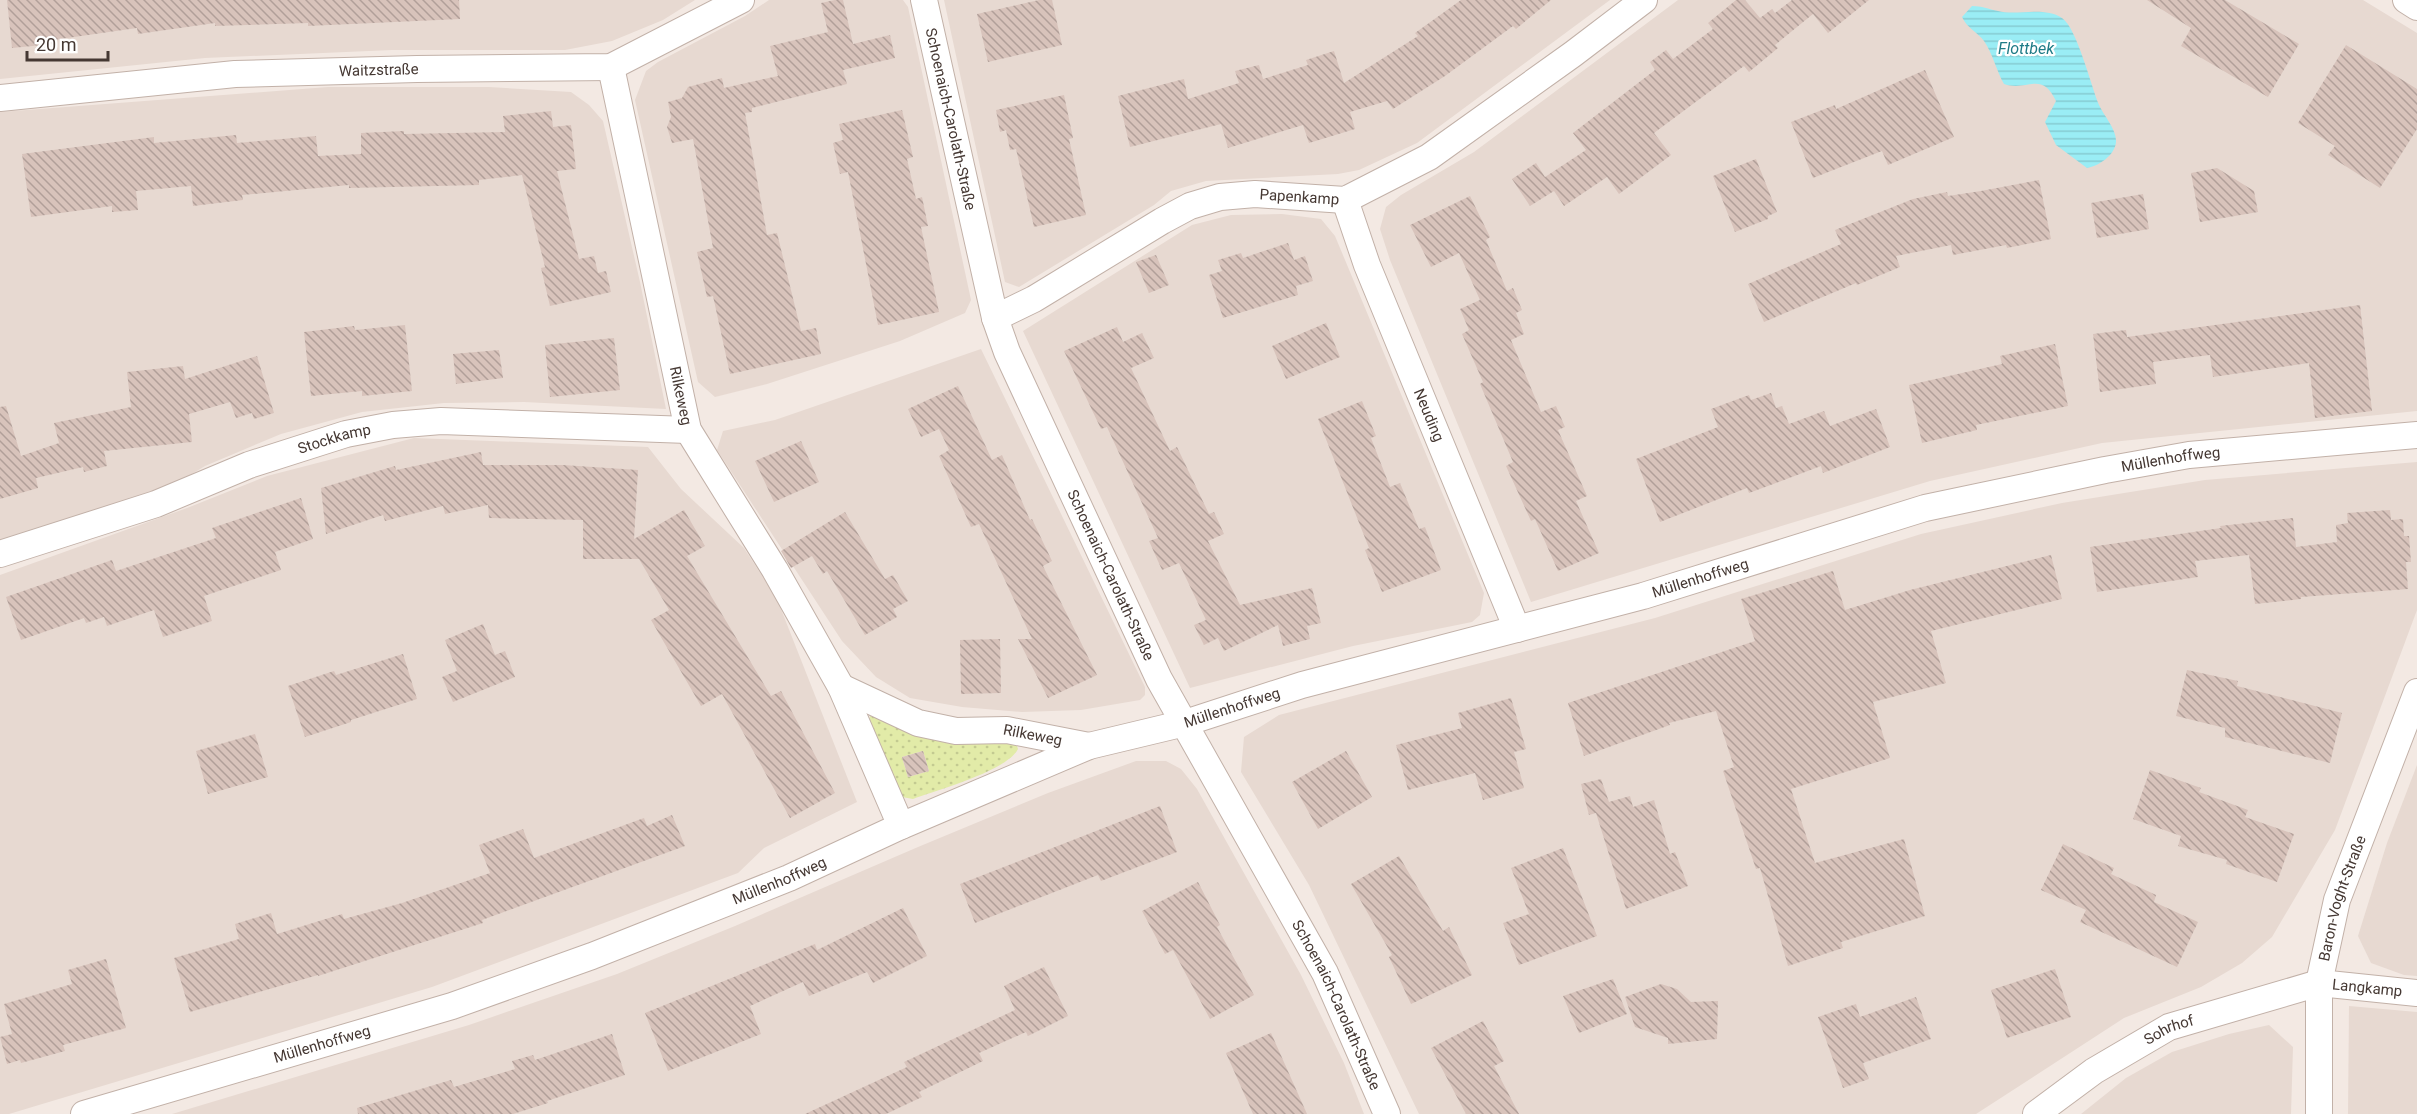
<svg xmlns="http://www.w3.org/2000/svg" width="2417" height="1114" font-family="Roboto,sans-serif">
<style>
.residential{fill:#e7d9d1}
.grass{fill:url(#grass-dots);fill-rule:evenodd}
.water{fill:url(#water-rules)}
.building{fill:url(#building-back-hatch)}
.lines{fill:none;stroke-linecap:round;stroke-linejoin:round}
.minor-casing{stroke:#c2b1a8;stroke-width:28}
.minor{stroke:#fff;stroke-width:26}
.labels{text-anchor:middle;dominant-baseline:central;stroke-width:4.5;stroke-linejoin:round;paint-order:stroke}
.street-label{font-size:15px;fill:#453833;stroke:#fff}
.water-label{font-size:16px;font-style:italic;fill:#1f7b86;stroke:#fff}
</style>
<defs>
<pattern id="grass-dots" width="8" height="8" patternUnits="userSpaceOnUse" patternTransform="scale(1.5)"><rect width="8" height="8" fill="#e2eba8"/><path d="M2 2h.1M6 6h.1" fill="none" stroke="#c3ca91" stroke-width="1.8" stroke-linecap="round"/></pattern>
<pattern id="water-rules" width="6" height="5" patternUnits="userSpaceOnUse" patternTransform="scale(1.5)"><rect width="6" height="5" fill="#9aedf5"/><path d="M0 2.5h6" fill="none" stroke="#86ccd2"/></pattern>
<pattern id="building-back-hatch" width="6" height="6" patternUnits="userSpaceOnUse" patternTransform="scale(1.5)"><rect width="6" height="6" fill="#d8c3bb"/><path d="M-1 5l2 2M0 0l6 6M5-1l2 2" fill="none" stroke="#b19f99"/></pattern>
</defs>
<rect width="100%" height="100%" fill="#f3e9e3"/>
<g class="residential">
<path d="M 0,0 L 695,0 L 663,20 L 612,41 L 565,50 L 392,50 L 205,58 L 0,79 Z"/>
<path d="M 769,0 L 903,0 L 908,7 L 971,300 L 965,313 L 900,341 L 767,384 L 715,397 L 698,382 L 635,100 L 646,71 L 658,62 L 745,16 Z"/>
<path d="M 944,0 L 1610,0 L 1417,143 L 1359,170 L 1338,174 L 1206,181 L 1171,191 L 1154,205 L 1019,287 L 1005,282 Z"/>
<path d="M 1678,0 L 2363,0 L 2417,33 L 2417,411 L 2102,443 L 1930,481 L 1531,602 L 1390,260 L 1380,229 L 1386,207 L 1401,195 L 1474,152 Z"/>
<path d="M 328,87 L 489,87 L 571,92 L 589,105 L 603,121 L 640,282 L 666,409 L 524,402 L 444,403 L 362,412 L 281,434 L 205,466 L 151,499 L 0,544 L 0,112 Z"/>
<path d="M 1282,214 L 1321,219 L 1335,236 L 1484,593 L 1480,615 L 1472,622 L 1353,646 L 1190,688 L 1023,331 L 1192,225 L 1231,215 Z"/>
<path d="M 981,349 L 1145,687 L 1145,695 L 1140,700 L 1081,710 L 1022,712 L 962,707 L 910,698 L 876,677 L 842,641 L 717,450 L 723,431 L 775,420 Z"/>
<path d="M 414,438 L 648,447 L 681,489 L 744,548 L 777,599 L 857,802 L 764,848 L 738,873 L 432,987 L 9,1114 L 0,1114 L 0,575 L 187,508 L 267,476 Z"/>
<path d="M 2417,462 L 2417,610 L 2335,830 L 2272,937 L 2242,963 L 2201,987 L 2124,1018 L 1976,1114 L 1419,1114 L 1309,885 L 1241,772 L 1244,737 L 1279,715 L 1655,618 L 1921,534 L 2062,503 L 2205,480 Z"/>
<path d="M 1136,761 L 1166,761 L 1181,769 L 1197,789 L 1301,975 L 1344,1063 L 1364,1114 L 172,1114 L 469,1025 L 617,974 L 735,926 L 918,847 L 1048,793 Z"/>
<path d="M 2417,765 L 2417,976 L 2404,975 L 2371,963 L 2358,936 L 2387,843 Z"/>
<path d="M 2349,1006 L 2417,1012 L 2417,1114 L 2348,1114 Z"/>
<path d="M 2269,1025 L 2293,1047 L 2291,1114 L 2081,1114 L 2126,1078 L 2172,1052 L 2229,1034 Z"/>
</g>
<path class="grass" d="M 870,716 L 1015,740 L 1018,749 C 1007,771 937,790 913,799 L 902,797 L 869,721 ZM 923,751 L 929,771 L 908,777 L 902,757 Z"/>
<path class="water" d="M 1972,6 C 1982,6 1988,9 1998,11 C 2017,16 2044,6 2062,18 C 2077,28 2091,86 2099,105 C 2104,116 2117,130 2116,142 C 2115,155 2099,166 2087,168 L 2056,145 L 2045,122 L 2056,101 C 2041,70 2028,92 2004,84 C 1997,72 1992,52 1984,41 C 1977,32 1967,28 1962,17 Z"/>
<g class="building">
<path d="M 7,0 L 459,0 L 460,19 L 308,26 L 308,23 L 215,26 L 215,23 L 138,34 L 137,28 L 53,40 L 53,44 L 12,48 Z"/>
<path d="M 835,0 L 843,0 L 853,44 L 890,35 L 895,58 L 843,70 L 847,84 L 752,108 L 752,112 L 745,113 L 767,235 L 777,233 L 801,331 L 816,328 L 821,354 L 730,374 L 713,296 L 707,297 L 697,252 L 713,248 L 693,139 L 672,143 L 667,127 L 671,117 L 668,102 L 682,98 L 688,87 L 722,78 L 724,88 L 778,76 L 770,46 L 828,32 L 821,3 Z"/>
<path d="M 1039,0 L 1052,0 L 1062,45 L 988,62 L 977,14 Z"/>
<path d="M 1461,0 L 1551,0 L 1516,29 L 1513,26 L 1445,76 L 1393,109 L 1387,101 L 1350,112 L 1355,129 L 1309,143 L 1303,125 L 1228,148 L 1221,124 L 1130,147 L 1118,96 L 1184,79 L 1188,99 L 1239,83 L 1235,71 L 1259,65 L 1263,79 L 1308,65 L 1306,60 L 1334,51 L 1344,83 L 1418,36 L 1415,33 Z"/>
<path d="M 1736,0 L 1745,0 L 1760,18 L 1772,9 L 1775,13 L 1792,0 L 1869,0 L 1828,33 L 1813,14 L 1775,45 L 1778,48 L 1749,72 L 1744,66 L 1654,133 L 1671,155 L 1619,194 L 1607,177 L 1564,206 L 1554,191 L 1530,206 L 1512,179 L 1536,163 L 1545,177 L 1586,150 L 1573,133 L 1655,70 L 1650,62 L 1666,50 L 1673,59 L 1713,29 L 1708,23 Z"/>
<path d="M 2147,0 L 2225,0 L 2299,44 L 2268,97 L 2181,46 L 2191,28 Z"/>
<path d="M 2346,45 L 2417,89 L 2417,129 L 2380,188 L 2328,155 L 2335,146 L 2298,123 Z"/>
<path d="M 1925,70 L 1954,137 L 1888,165 L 1882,151 L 1813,178 L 1791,122 L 1835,105 L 1836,109 Z"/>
<path d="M 1064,95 L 1073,138 L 1069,139 L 1086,215 L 1034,227 L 1016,149 L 1010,150 L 1006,130 L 1000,132 L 996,110 Z"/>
<path d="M 902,110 L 913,157 L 907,159 L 916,199 L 922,197 L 928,226 L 921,227 L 939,312 L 878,325 L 848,172 L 840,174 L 833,143 L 843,140 L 839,124 Z"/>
<path d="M 551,111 L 553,127 L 571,125 L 576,169 L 557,171 L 579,259 L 594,256 L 598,273 L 606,271 L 611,292 L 550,306 L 541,268 L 545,267 L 522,175 L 479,180 L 479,185 L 349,188 L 349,185 L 242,195 L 243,200 L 193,206 L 191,186 L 136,191 L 138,210 L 112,212 L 112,206 L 31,217 L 22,154 L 154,137 L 154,143 L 236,135 L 237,143 L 316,136 L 318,156 L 361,154 L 361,133 L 404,131 L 404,134 L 505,132 L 503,116 Z"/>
<path d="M 1756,159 L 1777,212 L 1768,216 L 1768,219 L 1735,232 L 1713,176 Z"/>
<path d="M 2217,168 L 2254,191 L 2258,212 L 2200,222 L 2191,173 Z"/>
<path d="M 2039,180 L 2051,239 L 2007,248 L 2006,245 L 1953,255 L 1951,245 L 1896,256 L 1900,267 L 1857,285 L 1856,283 L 1764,322 L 1748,284 L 1841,244 L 1835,230 L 1913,199 L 1947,192 L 1948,196 L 1981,191 Z"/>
<path d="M 2143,194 L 2149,229 L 2097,238 L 2091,203 Z"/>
<path d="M 1470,196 L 1490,237 L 1486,240 L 1507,291 L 1513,288 L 1522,310 L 1516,313 L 1524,334 L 1511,340 L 1541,412 L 1556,406 L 1565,427 L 1558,430 L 1587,496 L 1576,501 L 1599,553 L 1558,571 L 1535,519 L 1531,521 L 1506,466 L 1513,462 L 1480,384 L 1483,382 L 1462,334 L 1469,330 L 1460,309 L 1480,300 L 1459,253 L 1431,267 L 1410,225 Z"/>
<path d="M 1288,243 L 1294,260 L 1305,256 L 1313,281 L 1296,286 L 1298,295 L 1223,318 L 1209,275 L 1222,271 L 1218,260 L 1241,253 L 1243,258 Z"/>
<path d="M 1156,255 L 1169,285 L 1149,293 L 1136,262 Z"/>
<path d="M 2360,305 L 2372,411 L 2315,418 L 2309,363 L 2213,377 L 2210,355 L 2153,362 L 2156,384 L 2100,392 L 2093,334 L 2126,330 L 2127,337 Z"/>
<path d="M 1326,323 L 1340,357 L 1286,379 L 1272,346 Z"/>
<path d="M 405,325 L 412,391 L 362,396 L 362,391 L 311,396 L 304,332 L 354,326 L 355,330 Z"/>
<path d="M 1117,327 L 1123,342 L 1142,333 L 1154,358 L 1131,368 L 1170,451 L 1177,447 L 1209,514 L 1214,512 L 1224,534 L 1208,541 L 1240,605 L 1312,588 L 1321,623 L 1307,626 L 1310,639 L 1283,646 L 1278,625 L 1224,651 L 1218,638 L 1204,645 L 1194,625 L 1206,620 L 1186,578 L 1179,563 L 1162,570 L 1149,541 L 1158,538 L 1107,427 L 1101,429 L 1064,351 Z"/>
<path d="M 614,338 L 620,390 L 550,397 L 545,345 Z"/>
<path d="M 2055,344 L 2068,406 L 1976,425 L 1977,430 L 1922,443 L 1909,385 L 2002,364 L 2000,356 Z"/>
<path d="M 499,350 L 503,378 L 456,384 L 453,354 Z"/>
<path d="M 257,356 L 274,413 L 254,419 L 252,413 L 236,418 L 230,402 L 189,414 L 192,442 L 104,451 L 107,466 L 84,472 L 83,467 L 36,478 L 38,488 L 0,499 L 0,407 L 6,406 L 21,456 L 59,443 L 54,423 L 131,407 L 127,372 L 183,366 L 185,379 Z"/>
<path d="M 958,386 L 992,460 L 1002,455 L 1030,520 L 1032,519 L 1052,561 L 1043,566 L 1097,675 L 1048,698 L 1018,639 L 1032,639 L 979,524 L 971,527 L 939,456 L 949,450 L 939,429 L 921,437 L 908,409 Z"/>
<path d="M 1771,393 L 1776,408 L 1782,406 L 1789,424 L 1824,411 L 1830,426 L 1876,409 L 1890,447 L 1823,473 L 1821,466 L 1749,493 L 1747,488 L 1660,522 L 1636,459 L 1718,427 L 1711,409 L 1749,395 L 1751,400 Z"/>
<path d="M 1362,401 L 1376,436 L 1371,438 L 1390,487 L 1400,483 L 1419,529 L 1425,527 L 1441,570 L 1382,592 L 1365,550 L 1369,548 L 1318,419 Z"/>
<path d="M 801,441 L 819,482 L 774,502 L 755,461 Z"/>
<path d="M 481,452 L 483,465 L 563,465 L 638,470 L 634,539 L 684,510 L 705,546 L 687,556 L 771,696 L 781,691 L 835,793 L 790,818 L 722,694 L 701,706 L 651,620 L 669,610 L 639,559 L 583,559 L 583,520 L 489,518 L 488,505 L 445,514 L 443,506 L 385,521 L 383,515 L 326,534 L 321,488 L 395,466 L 396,470 Z"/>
<path d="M 301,498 L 313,539 L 275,552 L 281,570 L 204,596 L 212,621 L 163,637 L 154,610 L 107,626 L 104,617 L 86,623 L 84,618 L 21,640 L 6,597 L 112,560 L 116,571 L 216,538 L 212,528 Z"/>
<path d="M 2390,510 L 2391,520 L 2403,519 L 2404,536 L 2409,536 L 2411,562 L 2406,562 L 2408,589 L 2301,597 L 2301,599 L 2255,604 L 2249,555 L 2195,561 L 2198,577 L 2097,592 L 2090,547 L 2221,528 L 2220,526 L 2293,518 L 2296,547 L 2337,542 L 2336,525 L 2348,523 L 2347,513 Z"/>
<path d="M 845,512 L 885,579 L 893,575 L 908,601 L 893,609 L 897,617 L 865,635 L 827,571 L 823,574 L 812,556 L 791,568 L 781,551 Z"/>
<path d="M 2051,555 L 2062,599 L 1931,631 L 1946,683 L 1873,702 L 1890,758 L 1791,789 L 1815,863 L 1904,839 L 1925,916 L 1841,942 L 1843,948 L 1788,966 L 1760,868 L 1756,869 L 1723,771 L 1734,767 L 1716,711 L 1669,723 L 1670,725 L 1584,756 L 1568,703 L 1755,641 L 1741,599 L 1833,571 L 1845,610 L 1910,590 Z"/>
<path d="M 483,624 L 495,655 L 505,651 L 515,677 L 453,702 L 442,677 L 457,671 L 445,640 Z"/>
<path d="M 1000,639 L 1001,693 L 961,694 L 960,640 Z"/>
<path d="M 403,654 L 417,699 L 351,720 L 351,722 L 305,737 L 288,686 L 334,671 L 336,675 Z"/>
<path d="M 2187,670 L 2238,681 L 2237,686 L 2342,713 L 2330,763 L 2225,737 L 2225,728 L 2176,716 Z"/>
<path d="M 1511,698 L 1526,749 L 1514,752 L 1524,788 L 1483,800 L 1475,773 L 1408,790 L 1396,745 L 1462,728 L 1458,713 Z"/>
<path d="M 255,734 L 268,777 L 208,794 L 196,751 Z"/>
<path d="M 923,751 L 929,771 L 908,777 L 902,757 Z"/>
<path d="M 1346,751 L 1372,797 L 1318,829 L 1292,782 Z"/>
<path d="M 2150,770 L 2201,788 L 2199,792 L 2248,810 L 2245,817 L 2294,834 L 2277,882 L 2226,864 L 2227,860 L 2178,846 L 2181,836 L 2133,819 Z"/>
<path d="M 1601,779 L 1609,802 L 1630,796 L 1633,807 L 1654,800 L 1670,854 L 1675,852 L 1688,886 L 1626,909 L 1596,813 L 1589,815 L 1581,784 Z"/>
<path d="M 1160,806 L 1177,852 L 1101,881 L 1098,875 L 975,923 L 960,884 Z"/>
<path d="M 672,815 L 685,846 L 482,920 L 483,923 L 318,976 L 318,975 L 190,1012 L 174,958 L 239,939 L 235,924 L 271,913 L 277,934 L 342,914 L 344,919 L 402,903 L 490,873 L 479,845 L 523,829 L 534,858 L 644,818 L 647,826 Z"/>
<path d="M 2063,844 L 2114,868 L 2111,874 L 2156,895 L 2154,902 L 2198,922 L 2177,967 L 2080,922 L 2086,910 L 2041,890 Z"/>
<path d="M 1563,848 L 1597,936 L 1519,965 L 1503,923 L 1529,914 L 1511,868 Z"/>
<path d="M 1399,856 L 1443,931 L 1449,927 L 1472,975 L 1411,1004 L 1389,957 L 1392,955 L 1351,884 Z"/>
<path d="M 1198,882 L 1220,925 L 1217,927 L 1254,995 L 1210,1019 L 1173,950 L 1165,954 L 1142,911 Z"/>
<path d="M 903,908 L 927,956 L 873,983 L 867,972 L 809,996 L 803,982 L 750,1006 L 761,1034 L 668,1071 L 645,1013 L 815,944 L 817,950 Z"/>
<path d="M 106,959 L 126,1028 L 63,1045 L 65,1051 L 21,1063 L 20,1060 L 7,1064 L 0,1037 L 12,1034 L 4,1004 L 72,984 L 68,970 Z"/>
<path d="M 1044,967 L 1068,1016 L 1028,1036 L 1026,1032 L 979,1053 L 983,1061 L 919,1092 L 922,1097 L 886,1114 L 805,1114 L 907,1067 L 904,1062 L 1015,1010 L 1004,986 Z"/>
<path d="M 2055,969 L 2071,1017 L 2007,1038 L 1991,990 Z"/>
<path d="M 1613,979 L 1627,1014 L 1579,1033 L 1563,996 Z"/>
<path d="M 1661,984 L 1677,989 L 1691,1002 L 1718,1001 L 1717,1039 L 1668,1044 L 1668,1038 L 1635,1027 L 1625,997 Z"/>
<path d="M 1916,997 L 1931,1039 L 1863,1063 L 1869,1079 L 1843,1088 L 1818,1017 L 1856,1004 L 1860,1017 Z"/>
<path d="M 1483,1021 L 1504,1061 L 1494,1066 L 1519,1114 L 1466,1114 L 1431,1048 Z"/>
<path d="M 1271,1033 L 1307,1114 L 1253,1114 L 1226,1053 Z"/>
<path d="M 612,1034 L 625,1075 L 547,1101 L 548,1103 L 513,1114 L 358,1114 L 357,1108 L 451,1080 L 454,1087 L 515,1069 L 512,1061 L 533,1055 L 535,1060 Z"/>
</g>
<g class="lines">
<defs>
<g id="minor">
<path id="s1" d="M 924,0 L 995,318 L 1007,352 L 1159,679 L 1325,973 L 1387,1114"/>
<path d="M 2406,0 L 2417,7"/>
<path id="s2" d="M 611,67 L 688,430 L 775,570 L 841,687 L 901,826"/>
<path id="s3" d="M 0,98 L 235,74 L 417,69 L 611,67 L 741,0"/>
<path id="s4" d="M 1345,200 L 1367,265 L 1517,629"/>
<path id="s5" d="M 995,318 L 1034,299 L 1162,221 L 1190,206 L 1220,197 L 1255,194 L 1345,200 L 1429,157 L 1573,54 L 1644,0"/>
<path id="s6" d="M 0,554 L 156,504 L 249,465 L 346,434 L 393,425 L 441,421 L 688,430"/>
<path id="s7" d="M 841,687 L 918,723 L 956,731 L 1007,730 L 1089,746"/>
<path id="s8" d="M 84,1114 L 452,1006 L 592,956 L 789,878 L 901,826 L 1089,746 L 1185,723 L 1302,685 L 1643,596 L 1925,508 L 2105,470 L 2189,455 L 2417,435"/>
<path id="s9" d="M 2036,1114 L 2094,1071 L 2169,1027 L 2319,983 L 2417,993"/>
<path id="s10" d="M 2319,1114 L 2319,983 L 2337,900 L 2417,692"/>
</g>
</defs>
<use href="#minor" class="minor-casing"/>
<use href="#minor" class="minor"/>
</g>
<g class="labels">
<g class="street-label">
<text stroke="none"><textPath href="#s3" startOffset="380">Waitzstraße</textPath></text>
<text stroke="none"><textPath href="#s1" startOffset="122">Schoenaich-Carolath-Straße</textPath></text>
<text stroke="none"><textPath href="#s5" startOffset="336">Papenkamp</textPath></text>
<text stroke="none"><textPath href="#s2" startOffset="336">Rilkeweg</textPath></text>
<text stroke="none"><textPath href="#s4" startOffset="231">Neuding</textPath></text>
<text stroke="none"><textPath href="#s6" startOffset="354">Stockkamp</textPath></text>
<text stroke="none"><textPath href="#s8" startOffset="2192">Müllenhoffweg</textPath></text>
<text stroke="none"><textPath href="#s1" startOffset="608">Schoenaich-Carolath-Straße</textPath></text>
<text stroke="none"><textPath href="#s8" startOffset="1706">Müllenhoffweg</textPath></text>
<text stroke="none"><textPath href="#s8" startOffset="1220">Müllenhoffweg</textPath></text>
<text stroke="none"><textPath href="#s7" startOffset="201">Rilkeweg</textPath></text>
<text stroke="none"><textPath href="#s8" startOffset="734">Müllenhoffweg</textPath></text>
<text stroke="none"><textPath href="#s10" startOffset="219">Baron-Voght-Straße</textPath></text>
<text stroke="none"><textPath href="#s9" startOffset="364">Langkamp</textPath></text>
<text stroke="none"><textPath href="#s1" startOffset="1094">Schoenaich-Carolath-Straße</textPath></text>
<text stroke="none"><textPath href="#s9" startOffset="158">Sohrhof</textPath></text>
<text stroke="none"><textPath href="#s8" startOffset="248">Müllenhoffweg</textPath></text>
</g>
<g class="water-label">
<text x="2026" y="48">Flottbek</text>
</g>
</g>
<path d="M27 51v9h81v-9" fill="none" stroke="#453833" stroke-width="3"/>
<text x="36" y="51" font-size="18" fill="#453833" stroke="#ffffff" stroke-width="4.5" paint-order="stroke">20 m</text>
</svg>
